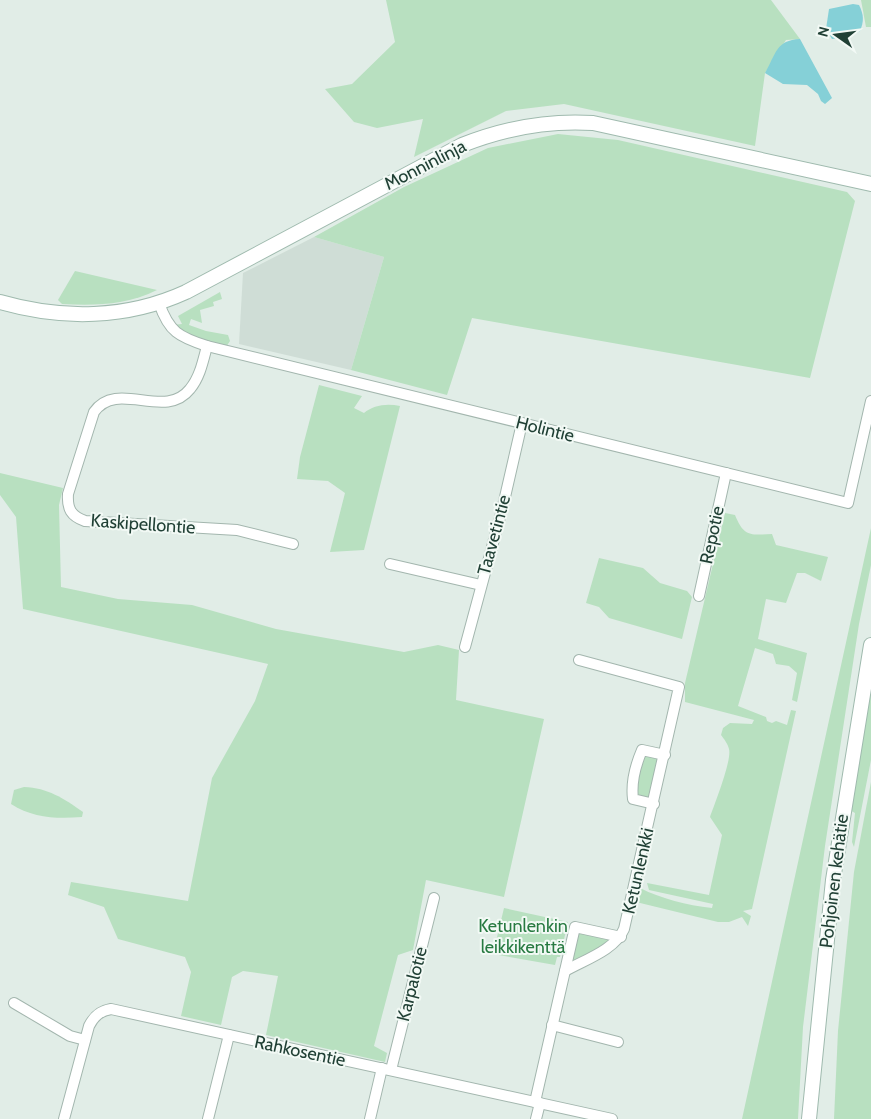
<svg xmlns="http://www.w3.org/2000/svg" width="871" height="1119" font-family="Cabin,sans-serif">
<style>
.built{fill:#cfddd6}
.green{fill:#b8e0c0}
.water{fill:#85d0d7}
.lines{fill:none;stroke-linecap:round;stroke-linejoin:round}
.street-casing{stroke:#a3b6ae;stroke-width:12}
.secondary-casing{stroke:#9fbaae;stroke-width:16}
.street{stroke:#fff;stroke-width:10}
.secondary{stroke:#fff;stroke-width:14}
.labels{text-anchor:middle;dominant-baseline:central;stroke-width:4;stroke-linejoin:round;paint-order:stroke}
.street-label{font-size:18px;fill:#204035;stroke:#f2f9f5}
.park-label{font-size:18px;fill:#277a41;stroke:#f2f9f5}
</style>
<rect width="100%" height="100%" fill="#e1ede7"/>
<path class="built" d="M 314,237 L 384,257 L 351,370 L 239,344 L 243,273 Z"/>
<g class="green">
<path d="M 386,0 L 771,0 L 800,39 L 786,40 L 765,73 L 755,146 L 564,104 L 506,111 L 414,157 L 423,119 L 377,128 L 354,122 L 325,89 L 352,84 L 395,42 Z"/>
<path d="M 861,0 L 871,0 L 871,27 L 866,27 Z"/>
<path d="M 558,134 L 618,140 L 847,192 L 855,201 L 810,378 L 472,318 L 447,395 L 351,370 L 384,257 L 314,237 L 404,187 L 488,148 Z"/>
<path d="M 75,271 L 157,290 C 127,305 94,306 62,304 L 58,300 Z"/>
<path d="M 220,292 L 222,299 L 213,302 L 214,306 L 200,310 L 202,323 L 191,319 L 189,325 L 206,331 L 228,335 L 230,341 L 226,347 L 195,339 L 173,325 L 182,324 L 178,316 Z"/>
<path d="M 319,385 L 362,396 L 354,408 L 364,413 C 373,405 387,403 400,406 L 364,550 L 330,552 L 345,493 L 328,481 L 297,479 L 300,457 Z"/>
<path d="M 0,473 L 63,488 L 59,505 L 61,587 L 118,599 L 192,605 L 276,629 L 404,652 L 438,645 L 459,650 L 456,700 L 544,719 L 504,897 L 426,880 L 413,950 L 398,955 L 374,1046 L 387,1053 L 385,1062 L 266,1035 L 278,976 L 243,971 L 232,977 L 221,1025 L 181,1016 L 191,972 L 185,957 L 118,939 L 104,907 L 68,895 L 71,882 L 188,901 L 212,778 L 255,701 L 268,664 L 23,609 L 16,517 L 0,495 Z"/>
<path d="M 725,513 L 735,515 C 744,537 750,535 772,534 L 776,545 L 828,557 L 821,581 L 805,573 L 797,573 L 786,603 L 766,599 L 758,639 L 807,653 L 797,702 L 792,700 L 797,673 L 789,666 L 776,664 L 773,654 L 755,648 L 738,706 L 766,717 L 767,721 L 772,723 L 776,721 L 787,725 L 791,710 L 796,711 L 752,909 L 743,911 L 751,916 L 748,926 L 742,917 L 729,922 L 718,922 L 636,902 L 640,888 C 662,899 686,905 712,908 L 713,904 L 649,890 L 647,883 L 709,895 L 722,835 L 710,817 C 715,803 732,760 729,749 C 728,744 724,739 721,735 L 723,728 L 730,723 L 752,724 L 754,720 L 685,702 L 685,683 Z"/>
<path d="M 871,528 L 871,565 L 859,624 L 825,846 L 803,1027 L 798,1119 L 742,1119 Z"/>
<path d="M 599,558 L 643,568 L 660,583 L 687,591 L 692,597 L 682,639 L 609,618 L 599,607 L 586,603 Z"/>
<path d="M 871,677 L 871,760 L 854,847 L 852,842 L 855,813 L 848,809 Z"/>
<path d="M 647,755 L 659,760 L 650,799 L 639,797 L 636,792 L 642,758 Z"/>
<path d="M 871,782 L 871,1119 L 834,1119 L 838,1031 L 854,872 Z"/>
<path d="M 24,787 C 48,788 63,798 83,812 L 82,817 C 56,819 33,818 11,804 L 14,790 Z"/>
<path d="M 504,908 L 568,922 L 560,957 L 557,957 L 555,965 L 493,954 Z"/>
<path d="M 578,932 L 609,937 L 612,941 L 571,963 Z"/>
</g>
<g class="water">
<path d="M 853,4 L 859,5 C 864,15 864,21 860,31 L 850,37 L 832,39 L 826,29 L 829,9 Z"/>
<path d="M 800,39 L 832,98 L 825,104 L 821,101 L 818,94 L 807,85 L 783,84 L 765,73 C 776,54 776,40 800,39 Z"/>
</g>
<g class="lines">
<defs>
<g id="street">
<path d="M 159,303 C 169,332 179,337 207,346 L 848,503 L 871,401"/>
<path d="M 207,346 C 203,361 200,377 190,389 C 165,421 117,379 94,412 L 68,494 C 67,509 71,516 85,521 L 237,530 L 293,544"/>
<path d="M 390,564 L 481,585"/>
<path d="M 699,596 L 726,473"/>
<path d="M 465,647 L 502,510 L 522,423"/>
<path d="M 654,804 L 633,799 C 631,783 636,764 642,750 L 665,755"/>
<path d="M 565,971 C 584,960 615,950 624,929 L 679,687 L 579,660"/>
<path d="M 14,1003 L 70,1036 L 85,1040"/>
<path d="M 552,1025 L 618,1042"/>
<path d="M 391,1070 L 434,898"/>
<path d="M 535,1102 L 575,927 L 621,937"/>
<path d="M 64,1119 L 89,1026 C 94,1016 100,1011 111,1009 L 612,1119"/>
<path d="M 208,1119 L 229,1035"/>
<path d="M 370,1119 L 382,1068"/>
<path d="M 536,1119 L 540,1103"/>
</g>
<g id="secondary">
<path d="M 0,302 C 62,320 127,319 186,292 L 462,145 C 505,128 547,120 593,123 L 871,184"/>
<path d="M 809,1119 L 833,880 L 871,645"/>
</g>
</defs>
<use href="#street" class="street-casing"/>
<use href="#secondary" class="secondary-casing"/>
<use href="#street" class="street"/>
<use href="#secondary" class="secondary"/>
</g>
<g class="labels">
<g class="street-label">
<text transform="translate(425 165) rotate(-27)">Monninlinja</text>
<text transform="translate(545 429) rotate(14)">Holintie</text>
<text transform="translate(143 524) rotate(4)">Kaskipellontie</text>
<text transform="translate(494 535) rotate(-75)">Taavetintie</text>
<text transform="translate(712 535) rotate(-78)">Repotie</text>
<text transform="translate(638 871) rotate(-77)">Ketunlenkki</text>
<text transform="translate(834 881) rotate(-83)">Pohjoinen kehätie</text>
<text transform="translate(412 984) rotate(-76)">Karpalotie</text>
<text transform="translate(300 1051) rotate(12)">Rahkosentie</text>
</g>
<g class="park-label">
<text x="523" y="926">Ketunlenkin<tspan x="523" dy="21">leikkikenttä</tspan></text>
</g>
</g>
<g transform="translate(836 35) rotate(284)" stroke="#f2f9f5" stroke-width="4" paint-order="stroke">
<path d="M0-4L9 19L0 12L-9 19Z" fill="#204035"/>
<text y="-8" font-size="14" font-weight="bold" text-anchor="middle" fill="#204035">N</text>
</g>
</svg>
